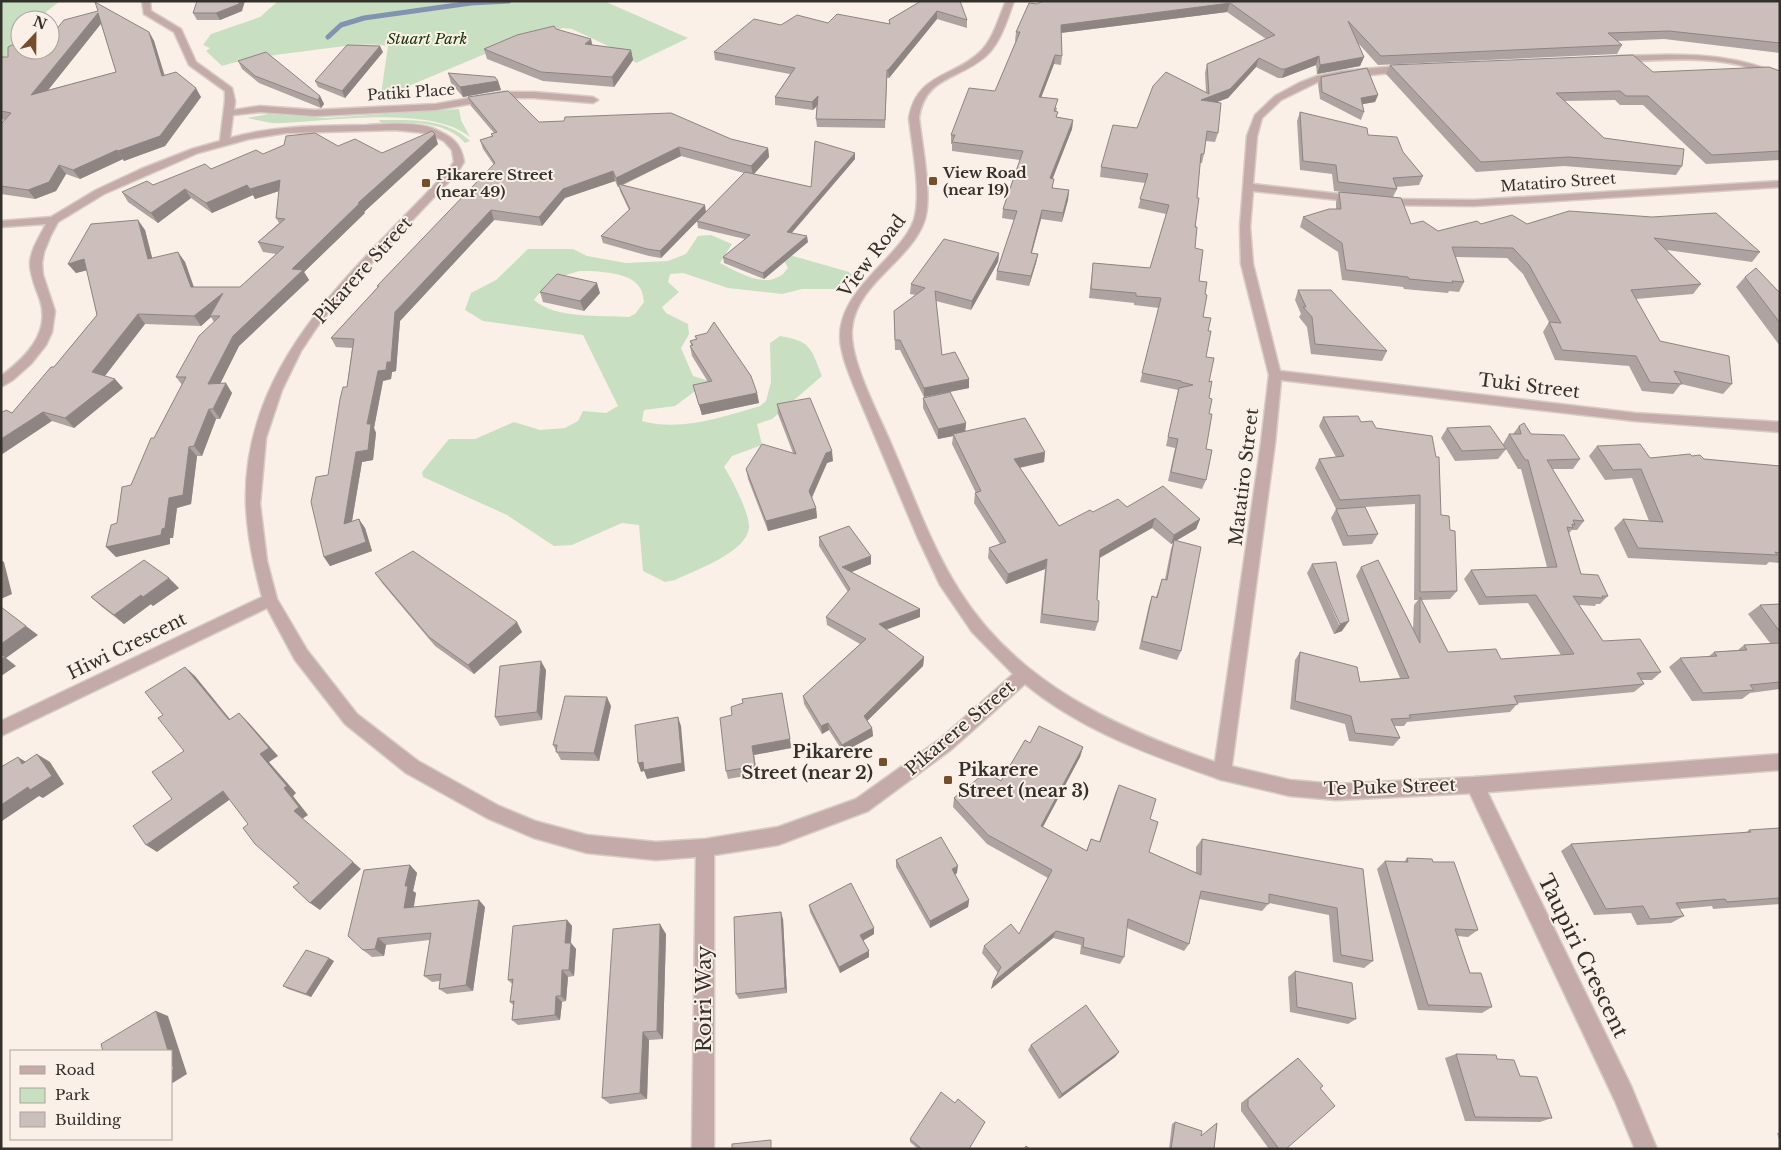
<svg xmlns="http://www.w3.org/2000/svg" width="1781" height="1150" font-family="'Libre Baskerville',serif">
<style>
.green{fill:#c8e0c1;fill-rule:evenodd}
.lines{fill:none;stroke-linecap:round;stroke-linejoin:round}
.stream{stroke:#8193b0;stroke-width:5}
.minor-casing{stroke:#d6cdc5;stroke-width:3}
.tertiary-casing{stroke:#d6cdc5;stroke-width:3}
.minor{fill:#c4aba9;fill-rule:evenodd}
.tertiary{fill:#c4aba9;fill-rule:evenodd}
.wall{fill:#afa3a1;fill-rule:evenodd}
.shaded-wall{fill:#8e8583}
.building{fill:#cbbebb;stroke:#8e8583;fill-rule:evenodd}
.poi-dot{fill:#754f2b;stroke:#faf0e7;stroke-width:2}
.labels{text-anchor:middle;dominant-baseline:central;stroke-width:4;stroke-linejoin:round;paint-order:stroke}
.far-park-label{font-size:15px;font-style:italic;fill:#143307;stroke:#faf0e7}
.far-street-label{font-size:15px;fill:#34302c;stroke:#faf0e7}
.far-poi-label{font-size:15px;font-weight:bold;fill:#34302c;stroke:#faf0e7;text-anchor:start}
.street-label{font-size:18px;fill:#34302c;stroke:#faf0e7}
.poi-label{font-size:18px;font-weight:bold;fill:#34302c;stroke:#faf0e7;text-anchor:end}
.near-street-label{font-size:21px;fill:#34302c;stroke:#faf0e7}
</style>
<rect width="100%" height="100%" fill="#faf0e7"/>
<g class="green">
<path d="M 1,1 L 60,1 L 46,12 L 44,20 L 20,20 L 20,49 L 1,59 Z"/>
<path d="M 278,1 L 604,1 L 688,38 L 636,63 L 623,53 L 572,29 L 563,28 L 511,43 L 411,85 L 405,100 L 380,101 L 388,46 C 364,42 339,47 314,50 C 283,54 252,57 222,66 L 206,51 L 210,48 L 203,45 L 211,34 L 260,17 Z"/>
<path d="M 459,109 L 461,120 L 470,137 C 431,105 331,121 282,123 C 271,124 258,120 247,118 L 269,114 L 326,118 Z"/>
<path d="M 380,120 C 412,120 446,118 470,141 L 465,143 C 445,120 409,123 382,123 L 379,121 Z"/>
<path d="M 711,235 L 732,244 L 720,263 C 740,273 771,293 788,268 L 782,257 L 786,254 L 849,272 L 852,275 L 835,289 L 802,289 L 782,294 L 728,288 L 683,273 L 670,274 L 668,282 L 679,292 L 662,307 L 666,313 L 688,324 L 689,334 L 681,348 L 693,376 L 706,380 L 737,372 L 698,389 L 675,406 L 644,410 L 642,421 C 681,432 722,417 760,406 L 766,401 L 771,382 L 770,343 L 780,336 C 811,341 811,348 822,376 L 772,419 L 757,424 L 762,445 L 732,456 L 724,467 C 732,479 750,514 749,528 C 746,553 695,570 675,580 L 665,582 L 643,571 L 639,525 L 622,523 L 572,545 L 554,546 L 507,515 L 423,477 L 422,472 L 449,439 L 475,439 L 514,422 L 540,430 L 565,428 L 578,421 L 583,411 L 606,413 L 618,406 L 583,335 L 483,321 L 465,310 L 471,293 L 496,280 L 528,249 L 573,249 L 587,256 L 626,263 L 668,261 L 686,254 L 698,236 ZM 580,271 C 596,271 626,272 637,284 C 642,289 643,295 644,302 L 635,314 L 629,317 C 602,315 555,319 534,300 C 549,281 557,277 580,271 Z"/>
</g>
<g class="lines">
<path class="stream" d="M 328,37 L 341,25 L 364,18 L 471,3 L 509,1"/>
<defs>
<g id="minor">
<path d="M 142,1 L 150,1 L 151,11 L 181,29 L 196,62 L 232,88 L 235,101 L 234,110 L 260,106 L 315,110 L 436,104 L 503,92 L 534,92 L 593,97 L 598,100 L 593,103 L 534,98 L 503,98 L 436,110 L 315,116 L 260,112 L 233,115 L 230,138 C 275,125 321,126 367,125 C 386,124 415,122 432,128 C 451,136 461,142 464,162 L 457,173 L 347,289 L 317,327 L 301,351 L 282,390 L 266,438 L 260,504 L 267,561 L 277,599 L 307,650 L 357,714 L 418,761 L 499,806 L 535,821 L 587,835 L 656,842 L 705,839 L 778,827 L 856,799 L 940,739 L 1013,674 L 972,632 L 940,585 L 917,536 L 853,384 C 849,373 844,362 842,351 C 832,312 863,284 888,257 C 898,246 909,234 914,220 C 922,194 912,146 909,118 C 917,72 955,78 982,50 C 994,37 999,17 1006,1 L 1014,1 C 1007,20 1001,42 986,56 C 959,80 925,76 919,118 C 922,145 933,198 924,222 C 909,262 857,283 852,328 C 848,358 880,417 892,446 C 913,494 931,546 959,590 C 1017,683 1116,728 1215,762 L 1261,443 L 1269,375 L 1241,264 L 1240,227 L 1247,136 L 1255,115 L 1275,96 L 1299,83 L 1317,76 L 1342,71 L 1409,65 L 1413,68 L 1409,71 L 1322,80 L 1281,100 L 1262,118 L 1257,136 L 1253,184 L 1357,196 L 1362,199 L 1357,202 L 1253,191 L 1250,227 L 1253,264 L 1280,371 L 1635,413 L 1780,422 L 1780,432 L 1635,421 L 1281,380 L 1275,443 L 1231,772 L 1228,778 L 1222,780 C 1153,756 1082,731 1025,684 L 952,749 L 868,811 L 778,845 L 714,855 L 714,1149 L 692,1149 L 696,857 L 656,860 L 587,853 L 534,838 L 487,818 L 406,773 L 345,724 L 295,660 L 267,608 L 1,736 L 1,721 L 262,597 C 254,567 247,535 246,504 C 243,402 302,323 369,253 C 387,234 405,215 424,196 C 434,185 446,174 454,162 L 452,150 L 444,141 L 426,133 L 395,130 L 286,133 L 249,139 L 198,153 L 104,194 L 58,222 L 51,235 L 44,252 L 42,263 L 43,275 L 55,311 L 52,332 L 46,345 L 31,364 L 13,380 L 1,387 L 1,376 C 25,358 51,333 40,300 C 36,288 30,276 30,263 C 31,249 40,236 46,224 L 1,227 L 1,221 L 51,217 L 96,190 L 141,169 L 192,149 L 220,141 L 225,101 L 225,91 L 189,65 L 174,32 L 144,14 Z"/>
<path d="M 1658,55 C 1701,54 1740,57 1780,74 L 1780,80 C 1766,76 1754,69 1740,65 C 1700,56 1658,60 1617,62 L 1613,59 L 1617,56 Z"/>
<path d="M 1780,181 L 1780,187 L 1474,206 L 1382,205 L 1377,202 L 1382,199 L 1474,200 Z"/>
<path d="M 1475,777 L 1481,779 L 1631,1086 L 1657,1149 L 1635,1149 L 1615,1101 L 1466,785 L 1469,779 Z"/>
</g>
<path id="tertiary" d="M 1780,754 L 1780,770 L 1475,793 L 1336,800 L 1290,796 L 1222,780 L 1216,778 L 1213,772 L 1216,766 L 1222,764 L 1290,780 L 1336,784 L 1475,777 Z"/>
</defs>
<use href="#minor" class="minor-casing"/>
<use href="#tertiary" class="tertiary-casing"/>
<use href="#minor" class="minor"/>
<use href="#tertiary" class="tertiary"/>
</g>
<g class="wall">
<path d="M 921,1 L 967,20 L 967,28 L 937,19 L 889,78 L 887,78 L 885,128 L 817,127 L 816,119 L 817,105 L 813,110 L 775,105 L 775,97 L 790,74 L 715,60 L 714,52 L 781,25 L 828,23 L 889,24 L 889,20 Z"/>
<path d="M 1780,1 L 1780,53 L 1664,39 L 1617,41 L 1622,45 L 1617,54 L 1378,65 L 1358,43 L 1364,57 L 1360,66 L 1317,74 L 1316,65 L 1282,78 L 1278,78 L 1256,67 L 1228,98 L 1217,102 L 1218,133 L 1215,142 L 1206,141 L 1204,154 L 1202,163 L 1200,163 L 1197,198 L 1195,248 L 1199,281 L 1205,294 L 1203,317 L 1208,331 L 1206,357 L 1209,382 L 1209,398 L 1206,449 L 1206,480 L 1202,489 L 1168,481 L 1175,448 L 1166,446 L 1178,390 L 1140,382 L 1159,308 L 1134,305 L 1134,303 L 1089,298 L 1092,272 L 1093,263 L 1150,268 L 1166,214 L 1138,208 L 1145,183 L 1100,177 L 1101,167 L 1137,128 L 1206,93 L 1205,73 L 1207,64 L 1266,39 L 1227,12 L 1061,33 L 1062,56 L 1061,65 L 1054,64 L 1041,97 L 1057,108 L 1056,112 L 1057,117 L 1073,120 L 1072,129 L 1052,179 L 1053,188 L 1069,190 L 1068,200 L 1062,222 L 1041,219 L 1032,253 L 1038,254 L 1036,263 L 1029,286 L 996,280 L 997,271 L 1014,220 L 1002,218 L 1003,209 L 1020,160 L 952,151 L 952,144 L 951,144 L 951,135 L 995,91 L 1016,41 L 1015,41 L 1016,32 L 1037,4 Z"/>
<path d="M 98,11 L 149,32 L 154,41 L 165,76 L 201,97 L 165,146 L 124,161 L 123,159 L 80,179 L 66,174 L 56,191 L 35,199 L 1,194 L 1,124 L 5,120 L 1,119 L 1,57 L 8,57 L 50,50 ZM 101,24 L 116,72 L 48,90 Z"/>
<path d="M 242,11 L 220,20 L 197,20 L 193,13 Z"/>
<path d="M 556,29 L 593,45 L 631,50 L 633,60 L 614,87 L 543,81 L 487,59 L 484,49 Z"/>
<path d="M 383,52 L 345,98 L 318,87 L 315,81 Z"/>
<path d="M 238,61 L 320,96 L 324,104 L 321,108 L 259,83 L 242,69 Z"/>
<path d="M 1390,65 L 1653,72 L 1780,71 L 1780,160 L 1706,164 L 1643,105 L 1620,105 L 1615,100 L 1565,101 L 1604,138 L 1682,166 L 1676,175 L 1564,166 L 1476,172 L 1386,74 Z"/>
<path d="M 448,73 L 498,81 L 501,90 L 463,97 L 451,83 Z"/>
<path d="M 1321,77 L 1378,95 L 1375,102 L 1362,104 L 1364,112 L 1361,120 L 1320,99 L 1318,84 Z"/>
<path d="M 468,97 L 539,122 L 731,139 L 768,148 L 769,157 L 754,174 L 811,187 L 855,159 L 792,233 L 808,242 L 764,279 L 724,263 L 723,257 L 745,239 L 698,228 L 697,221 L 744,173 L 681,156 L 623,185 L 706,212 L 661,258 L 649,256 L 603,243 L 601,236 L 629,210 L 620,191 L 619,187 L 618,187 L 615,181 L 565,198 L 542,226 L 494,220 L 400,321 L 396,371 L 392,372 L 391,379 L 383,381 L 374,428 L 376,433 L 373,460 L 362,462 L 352,521 L 365,528 L 372,551 L 330,566 L 324,557 L 328,475 L 347,387 L 352,348 L 336,347 L 331,338 L 378,287 L 377,286 L 494,165 L 483,149 L 480,140 L 492,137 L 491,134 L 494,133 L 471,106 Z"/>
<path d="M 1300,112 L 1368,135 L 1403,152 L 1423,176 L 1419,185 L 1396,187 L 1397,189 L 1393,197 L 1411,224 L 1438,231 L 1481,224 L 1527,224 L 1569,211 L 1760,252 L 1752,262 L 1667,250 L 1701,284 L 1693,294 L 1636,299 L 1660,341 L 1732,384 L 1723,394 L 1681,384 L 1673,394 L 1642,391 L 1629,366 L 1555,360 L 1543,332 L 1549,322 L 1523,274 L 1507,258 L 1456,257 L 1464,282 L 1459,292 L 1449,291 L 1448,293 L 1404,289 L 1403,287 L 1342,280 L 1338,252 L 1300,227 L 1303,217 L 1336,209 L 1336,202 L 1339,192 L 1343,192 L 1334,191 L 1332,174 L 1300,170 L 1297,121 Z"/>
<path d="M 438,144 L 364,212 L 365,213 L 304,272 L 309,280 L 239,346 L 220,384 L 232,393 L 220,419 L 216,419 L 202,456 L 197,456 L 191,504 L 177,508 L 173,538 L 170,538 L 170,544 L 116,557 L 117,523 L 131,485 L 154,438 L 182,385 L 176,377 L 214,322 L 211,317 L 201,326 L 145,324 L 105,376 L 123,388 L 74,428 L 52,421 L 12,413 L 54,367 L 97,315 L 87,270 L 76,273 L 68,264 L 145,230 L 152,258 L 185,262 L 194,287 L 240,287 L 276,254 L 263,252 L 258,242 L 279,223 L 276,218 L 279,191 L 255,199 L 253,195 L 212,213 L 191,198 L 158,223 L 128,202 L 122,192 L 153,185 L 263,154 L 338,146 L 382,153 Z"/>
<path d="M 999,253 L 998,262 L 971,310 L 936,301 L 942,355 L 969,388 L 924,397 L 900,350 L 895,350 L 894,311 L 916,295 L 910,294 L 911,284 Z"/>
<path d="M 1745,277 L 1780,293 L 1780,346 L 1736,287 Z"/>
<path d="M 1298,290 L 1387,351 L 1382,361 L 1311,354 L 1307,327 L 1299,317 L 1301,314 L 1295,300 Z"/>
<path d="M 540,292 L 600,293 L 584,311 L 543,302 Z"/>
<path d="M 695,336 L 757,393 L 759,403 L 702,415 L 693,385 L 708,382 L 692,356 L 690,346 L 691,345 L 690,341 L 696,339 Z"/>
<path d="M 923,398 L 966,423 L 965,431 L 1045,452 L 1044,462 L 1020,468 L 1059,526 L 1093,512 L 1127,507 L 1200,519 L 1196,529 L 1177,540 L 1181,651 L 1177,660 L 1139,649 L 1149,605 L 1152,596 L 1156,597 L 1162,579 L 1165,579 L 1171,549 L 1173,543 L 1171,544 L 1152,528 L 1100,558 L 1097,600 L 1098,622 L 1095,631 L 1040,623 L 1045,569 L 1006,584 L 988,558 L 989,548 L 1000,544 L 974,503 L 975,493 L 976,493 L 952,444 L 953,436 L 938,439 L 923,408 Z"/>
<path d="M 777,404 L 833,461 L 827,463 L 812,498 L 816,508 L 817,518 L 768,531 L 748,479 L 746,469 L 793,453 L 778,414 Z"/>
<path d="M 1323,417 L 1361,422 L 1376,428 L 1441,515 L 1450,530 L 1457,591 L 1450,599 L 1421,600 L 1448,652 L 1501,659 L 1561,655 L 1528,603 L 1479,605 L 1464,579 L 1471,570 L 1547,567 L 1521,469 L 1518,469 L 1503,444 L 1509,434 L 1513,434 L 1519,426 L 1531,434 L 1580,459 L 1573,469 L 1552,469 L 1584,521 L 1577,530 L 1572,530 L 1569,533 L 1581,574 L 1608,596 L 1600,604 L 1596,604 L 1595,606 L 1579,605 L 1603,641 L 1661,672 L 1652,680 L 1641,680 L 1644,684 L 1634,692 L 1518,703 L 1510,712 L 1407,722 L 1404,726 L 1394,726 L 1400,738 L 1393,746 L 1349,741 L 1345,724 L 1290,709 L 1295,660 L 1300,652 L 1360,682 L 1400,678 L 1356,576 L 1361,567 L 1413,630 L 1414,605 L 1418,600 L 1414,600 L 1415,504 L 1365,507 L 1378,534 L 1372,544 L 1343,546 L 1331,518 L 1336,509 L 1315,468 L 1319,459 L 1336,457 L 1319,426 Z"/>
<path d="M 1447,428 L 1506,449 L 1498,459 L 1455,461 L 1441,438 Z"/>
<path d="M 1597,446 L 1650,458 L 1692,456 L 1704,459 L 1780,466 L 1780,563 L 1769,562 L 1766,565 L 1628,558 L 1614,528 L 1623,519 L 1649,521 L 1632,478 L 1605,480 L 1589,456 Z"/>
<path d="M 819,537 L 871,556 L 871,564 L 851,572 L 920,609 L 920,617 L 886,630 L 924,657 L 923,666 L 867,721 L 872,728 L 873,736 L 843,752 L 829,730 L 822,734 L 804,704 L 803,696 L 860,644 L 827,625 L 826,617 L 848,592 L 819,546 Z"/>
<path d="M 1312,564 L 1342,631 L 1334,634 L 1307,573 Z"/>
<path d="M 375,573 L 522,632 L 474,674 L 435,646 L 382,583 Z"/>
<path d="M 179,588 L 153,606 L 151,604 L 124,624 L 102,607 L 91,597 Z"/>
<path d="M 1780,604 L 1780,689 L 1750,693 L 1742,699 L 1692,701 L 1669,667 L 1680,658 L 1708,657 L 1714,652 L 1738,650 L 1744,645 L 1770,643 L 1748,614 L 1760,605 Z"/>
<path d="M 546,670 L 542,720 L 500,726 L 495,717 Z"/>
<path d="M 782,693 L 791,748 L 754,755 L 757,774 L 728,779 L 726,771 L 732,715 Z"/>
<path d="M 611,706 L 599,761 L 561,760 L 553,745 Z"/>
<path d="M 1030,743 L 1083,747 L 1080,757 L 1043,827 L 1086,851 L 1091,839 L 1099,842 L 1115,794 L 1119,785 L 1150,819 L 1149,852 L 1196,873 L 1196,847 L 1202,839 L 1363,869 L 1373,961 L 1364,968 L 1333,962 L 1329,915 L 1269,903 L 1262,911 L 1199,899 L 1189,944 L 1184,951 L 1127,928 L 1124,957 L 1120,964 L 1080,954 L 1081,945 L 1053,938 L 991,989 L 993,982 L 998,973 L 982,953 L 984,946 L 1019,934 L 1048,878 L 987,844 L 953,807 L 954,798 L 1001,781 Z"/>
<path d="M 1780,828 L 1780,904 L 1713,909 L 1712,906 L 1679,909 L 1684,916 L 1671,923 L 1637,925 L 1631,913 L 1594,915 L 1561,851 L 1571,844 L 1745,833 L 1749,830 Z"/>
<path d="M 1407,858 L 1433,862 L 1478,930 L 1468,937 L 1457,936 L 1470,973 L 1492,1007 L 1482,1013 L 1418,1010 L 1377,869 L 1385,861 L 1404,862 Z"/>
<path d="M 896,860 L 957,873 L 955,875 L 969,900 L 968,907 L 930,928 L 896,867 Z"/>
<path d="M 410,865 L 417,873 L 413,891 L 416,893 L 414,907 L 485,907 L 473,991 L 447,994 L 439,989 L 440,981 L 432,982 L 424,976 L 430,940 L 386,945 L 384,956 L 372,957 L 363,950 Z"/>
<path d="M 809,905 L 874,928 L 874,934 L 863,940 L 869,951 L 869,957 L 840,973 L 810,912 Z"/>
<path d="M 783,919 L 787,993 L 739,999 L 736,994 Z"/>
<path d="M 567,920 L 572,926 L 571,943 L 576,949 L 574,976 L 568,977 L 566,1001 L 562,1002 L 560,1020 L 518,1025 L 512,1020 L 513,1005 L 510,1002 L 512,984 L 508,980 Z"/>
<path d="M 666,934 L 663,1039 L 649,1040 L 647,1099 L 610,1104 L 602,1098 Z"/>
<path d="M 334,961 L 311,997 L 288,989 L 283,986 Z"/>
<path d="M 1295,971 L 1356,1019 L 1348,1024 L 1290,1012 L 1288,977 Z"/>
<path d="M 1031,1045 L 1119,1052 L 1115,1057 L 1059,1099 L 1028,1050 Z"/>
<path d="M 1456,1054 L 1497,1059 L 1552,1118 L 1540,1122 L 1465,1121 L 1445,1058 Z"/>
<path d="M 1298,1058 L 1320,1088 L 1286,1149 L 1269,1149 L 1241,1111 L 1241,1103 L 1291,1063 Z"/>
<path d="M 955,1103 L 985,1122 L 969,1149 L 918,1149 L 910,1142 L 910,1139 Z"/>
<path d="M 1175,1122 L 1201,1136 L 1217,1123 L 1214,1149 L 1169,1149 L 1172,1124 Z"/>
<path d="M 1777,1133 L 1780,1133 L 1780,1142 Z"/>
</g>
<g class="shaded-wall">
<path d="M 239,1 L 245,1 L 242,11 L 220,20 L 216,13 Z"/>
<path d="M 1230,3 L 1227,12 L 1060,33 L 1061,25 Z"/>
<path d="M 937,11 L 937,19 L 889,78 L 888,70 Z"/>
<path d="M 98,13 L 103,21 L 37,104 L 31,95 Z"/>
<path d="M 149,32 L 154,41 L 167,85 L 162,76 Z"/>
<path d="M 591,39 L 593,48 L 585,44 Z"/>
<path d="M 380,46 L 383,52 L 345,98 L 342,91 Z"/>
<path d="M 631,50 L 633,60 L 614,87 L 612,77 Z"/>
<path d="M 1055,55 L 1054,64 L 1038,106 L 1039,97 Z"/>
<path d="M 1319,56 L 1316,65 L 1282,78 L 1285,69 Z"/>
<path d="M 1364,57 L 1360,66 L 1317,74 L 1320,65 Z"/>
<path d="M 1259,58 L 1256,67 L 1228,98 L 1198,109 L 1201,100 Z"/>
<path d="M 498,81 L 501,90 L 463,97 L 460,87 Z"/>
<path d="M 196,88 L 201,97 L 165,146 L 124,161 L 118,151 Z"/>
<path d="M 1378,95 L 1375,102 L 1358,105 L 1361,98 Z"/>
<path d="M 320,96 L 324,104 L 321,108 L 318,100 Z"/>
<path d="M 818,96 L 819,104 L 813,110 L 812,102 Z"/>
<path d="M 1073,120 L 1072,129 L 1049,188 L 1050,178 Z"/>
<path d="M 435,134 L 438,144 L 364,212 L 365,213 L 304,272 L 309,280 L 239,346 L 215,394 L 208,384 L 233,336 L 292,269 L 358,203 Z"/>
<path d="M 679,147 L 681,156 L 619,186 L 618,184 L 619,187 L 618,187 L 616,178 Z"/>
<path d="M 768,148 L 769,157 L 753,175 L 751,166 Z"/>
<path d="M 117,150 L 123,159 L 80,179 L 73,170 Z"/>
<path d="M 855,153 L 855,159 L 787,238 L 787,232 Z"/>
<path d="M 59,165 L 66,174 L 56,191 L 35,199 L 28,190 Z"/>
<path d="M 613,171 L 615,181 L 565,198 L 542,226 L 539,217 L 563,189 Z"/>
<path d="M 280,180 L 285,189 L 255,199 L 250,189 Z"/>
<path d="M 247,185 L 253,195 L 212,213 L 206,203 Z"/>
<path d="M 185,189 L 191,198 L 158,223 L 151,213 Z"/>
<path d="M 1069,190 L 1068,200 L 1062,222 L 1063,213 Z"/>
<path d="M 705,205 L 706,212 L 661,258 L 660,251 Z"/>
<path d="M 491,210 L 494,220 L 400,321 L 396,371 L 392,372 L 391,379 L 383,381 L 374,428 L 376,433 L 373,460 L 362,462 L 350,533 L 344,524 L 356,452 L 367,424 L 378,371 L 387,362 L 395,312 Z"/>
<path d="M 1042,210 L 1041,219 L 1029,262 L 1031,253 Z"/>
<path d="M 138,220 L 145,230 L 155,269 L 148,259 Z"/>
<path d="M 807,236 L 808,242 L 764,279 L 763,273 Z"/>
<path d="M 178,252 L 185,262 L 197,297 L 191,287 Z"/>
<path d="M 999,253 L 998,262 L 971,310 L 972,301 Z"/>
<path d="M 1038,254 L 1036,263 L 1029,286 L 1031,276 Z"/>
<path d="M 84,259 L 92,269 L 76,273 L 68,264 Z"/>
<path d="M 597,283 L 600,293 L 584,311 L 580,301 Z"/>
<path d="M 223,293 L 210,316 L 211,317 L 201,326 L 194,316 Z"/>
<path d="M 138,314 L 145,324 L 100,382 L 92,372 Z"/>
<path d="M 115,379 L 123,388 L 74,428 L 65,418 Z"/>
<path d="M 969,379 L 969,388 L 924,397 L 924,388 Z"/>
<path d="M 226,383 L 232,393 L 220,419 L 213,409 Z"/>
<path d="M 757,393 L 759,403 L 702,415 L 699,405 Z"/>
<path d="M 209,409 L 216,419 L 202,456 L 194,446 Z"/>
<path d="M 43,412 L 52,421 L 1,455 L 1,439 Z"/>
<path d="M 966,423 L 965,434 L 953,434 L 953,436 L 938,439 L 938,429 Z"/>
<path d="M 189,447 L 197,456 L 191,504 L 177,508 L 173,538 L 170,538 L 170,544 L 116,557 L 106,547 L 162,529 L 169,498 Z"/>
<path d="M 832,451 L 833,461 L 827,463 L 810,501 L 809,491 L 826,453 Z"/>
<path d="M 1045,452 L 1044,462 L 1012,469 L 1014,459 Z"/>
<path d="M 816,508 L 817,518 L 768,531 L 766,521 Z"/>
<path d="M 1155,518 L 1152,528 L 1097,559 L 1100,550 Z"/>
<path d="M 359,519 L 365,528 L 372,551 L 330,566 L 324,557 Z"/>
<path d="M 1200,519 L 1196,529 L 1174,542 L 1174,540 L 1173,543 L 1171,544 L 1174,535 Z"/>
<path d="M 871,556 L 871,564 L 842,576 L 842,567 Z"/>
<path d="M 1047,559 L 1045,569 L 1006,584 L 1008,574 Z"/>
<path d="M 1,560 L 4,562 L 12,594 L 1,599 Z"/>
<path d="M 169,578 L 179,588 L 153,606 L 143,597 Z"/>
<path d="M 141,595 L 151,604 L 124,624 L 114,615 Z"/>
<path d="M 920,609 L 920,617 L 879,632 L 879,624 Z"/>
<path d="M 1349,621 L 1342,631 L 1334,634 L 1340,624 Z"/>
<path d="M 517,622 L 522,632 L 474,674 L 468,665 Z"/>
<path d="M 26,626 L 38,635 L 6,658 L 16,666 L 1,676 L 1,644 Z"/>
<path d="M 924,657 L 923,666 L 864,724 L 864,716 Z"/>
<path d="M 541,661 L 546,670 L 542,720 L 537,712 Z"/>
<path d="M 185,667 L 195,676 L 238,729 L 229,720 Z"/>
<path d="M 607,697 L 611,706 L 599,761 L 594,753 Z"/>
<path d="M 239,713 L 248,722 L 278,756 L 269,762 L 296,793 L 293,796 L 308,815 L 302,819 L 294,811 L 284,788 L 260,754 Z"/>
<path d="M 678,717 L 681,726 L 685,771 L 647,779 L 644,771 L 641,772 L 638,763 Z"/>
<path d="M 828,723 L 829,730 L 822,734 L 821,726 Z"/>
<path d="M 872,728 L 873,736 L 843,752 L 842,745 Z"/>
<path d="M 790,739 L 791,748 L 754,755 L 757,774 L 752,746 Z"/>
<path d="M 1083,747 L 1080,757 L 1039,834 L 1041,826 Z"/>
<path d="M 37,754 L 50,762 L 64,784 L 43,798 L 39,796 L 2,821 L 1,821 L 1,805 Z"/>
<path d="M 18,757 L 31,765 L 22,764 Z"/>
<path d="M 223,791 L 232,798 L 157,852 L 146,845 Z"/>
<path d="M 353,862 L 361,869 L 320,910 L 310,903 Z"/>
<path d="M 410,865 L 417,873 L 413,891 L 416,893 L 412,915 L 404,908 L 405,886 Z"/>
<path d="M 958,866 L 957,873 L 951,877 L 952,869 Z"/>
<path d="M 479,900 L 485,907 L 473,991 L 466,985 Z"/>
<path d="M 969,900 L 968,907 L 930,928 L 930,921 Z"/>
<path d="M 781,912 L 783,919 L 787,993 L 785,988 Z"/>
<path d="M 567,920 L 572,926 L 570,949 L 565,943 Z"/>
<path d="M 660,924 L 666,934 L 663,1039 L 657,1031 Z"/>
<path d="M 874,928 L 874,934 L 861,942 L 860,935 Z"/>
<path d="M 1056,931 L 1053,938 L 991,989 L 993,982 Z"/>
<path d="M 378,938 L 386,945 L 384,956 L 375,949 Z"/>
<path d="M 571,943 L 576,949 L 574,976 L 569,970 Z"/>
<path d="M 869,951 L 869,957 L 840,973 L 839,967 Z"/>
<path d="M 329,958 L 334,961 L 311,997 L 306,994 Z"/>
<path d="M 562,970 L 568,977 L 566,1001 L 561,996 Z"/>
<path d="M 556,996 L 562,1002 L 560,1020 L 555,1015 Z"/>
<path d="M 156,1011 L 168,1016 L 187,1074 L 171,1084 L 171,1051 L 168,1051 Z"/>
<path d="M 643,1032 L 649,1040 L 647,1099 L 640,1093 Z"/>
<path d="M 1119,1052 L 1115,1057 L 1059,1099 L 1062,1094 Z"/>
</g>
<g class="building">
<path d="M 197,1 L 239,1 L 239,4 L 216,13 L 193,13 Z"/>
<path d="M 921,1 L 960,1 L 967,20 L 937,11 L 888,70 L 887,70 L 885,120 L 816,119 L 818,96 L 812,102 L 775,97 L 795,68 L 714,52 L 754,19 L 781,25 L 797,15 L 828,23 L 837,14 L 890,24 L 889,20 Z"/>
<path d="M 1043,1 L 1780,1 L 1780,43 L 1669,31 L 1608,33 L 1622,45 L 1381,56 L 1348,21 L 1364,57 L 1320,65 L 1319,56 L 1285,69 L 1281,69 L 1259,58 L 1230,89 L 1201,100 L 1221,103 L 1218,133 L 1207,131 L 1204,154 L 1201,154 L 1197,198 L 1199,198 L 1195,227 L 1197,227 L 1195,248 L 1203,250 L 1199,281 L 1207,282 L 1205,294 L 1207,295 L 1203,317 L 1211,318 L 1208,331 L 1211,331 L 1206,357 L 1214,358 L 1209,382 L 1212,381 L 1209,398 L 1212,399 L 1209,414 L 1212,414 L 1206,449 L 1212,450 L 1206,480 L 1171,472 L 1178,439 L 1168,437 L 1179,388 L 1193,385 L 1181,382 L 1181,381 L 1142,373 L 1161,298 L 1136,296 L 1136,293 L 1091,289 L 1093,263 L 1150,268 L 1169,205 L 1140,199 L 1148,174 L 1101,167 L 1113,125 L 1137,128 L 1153,86 L 1166,72 L 1209,94 L 1207,64 L 1275,35 L 1230,3 L 1061,25 L 1062,56 L 1055,55 L 1039,97 L 1058,99 L 1054,111 L 1058,112 L 1056,117 L 1073,120 L 1050,178 L 1054,179 L 1052,188 L 1069,190 L 1063,213 L 1042,210 L 1031,253 L 1038,254 L 1031,276 L 997,271 L 1017,211 L 1003,209 L 1023,151 L 952,142 L 955,135 L 951,135 L 969,88 L 995,91 L 1020,32 L 1016,32 L 1029,3 L 1037,4 Z"/>
<path d="M 95,2 L 149,32 L 162,76 L 176,72 L 196,88 L 160,136 L 118,151 L 117,150 L 73,170 L 59,165 L 49,182 L 28,190 L 1,186 L 1,124 L 11,113 L 1,111 L 1,57 L 8,57 L 8,47 L 20,41 L 20,50 L 50,50 L 50,37 L 64,20 L 98,11 ZM 98,13 L 116,72 L 31,95 Z"/>
<path d="M 554,26 L 556,29 L 591,39 L 585,44 L 631,50 L 612,77 L 541,72 L 484,49 L 517,35 Z"/>
<path d="M 347,45 L 380,46 L 342,91 L 315,81 Z"/>
<path d="M 266,52 L 320,96 L 318,100 L 255,76 L 238,61 Z"/>
<path d="M 1633,55 L 1653,72 L 1769,67 L 1780,71 L 1780,151 L 1712,155 L 1648,96 L 1626,96 L 1620,91 L 1556,93 L 1604,138 L 1684,149 L 1682,166 L 1569,157 L 1481,162 L 1390,65 Z"/>
<path d="M 1367,68 L 1378,95 L 1361,98 L 1364,112 L 1322,92 L 1321,77 Z"/>
<path d="M 448,73 L 495,77 L 498,81 L 460,87 Z"/>
<path d="M 508,91 L 539,122 L 564,121 L 565,117 L 671,113 L 731,139 L 768,148 L 751,166 L 679,147 L 616,178 L 613,171 L 563,189 L 539,217 L 491,210 L 395,312 L 391,362 L 387,362 L 386,370 L 378,371 L 367,424 L 371,424 L 368,450 L 356,452 L 344,524 L 359,519 L 366,542 L 324,557 L 311,502 L 316,477 L 328,475 L 340,399 L 343,387 L 347,387 L 354,339 L 331,338 L 379,286 L 377,286 L 495,163 L 480,140 L 493,136 L 491,134 L 497,132 L 468,97 Z"/>
<path d="M 1300,112 L 1367,128 L 1368,135 L 1397,137 L 1403,152 L 1423,176 L 1393,178 L 1397,189 L 1338,182 L 1336,165 L 1303,161 Z"/>
<path d="M 432,131 L 435,134 L 358,203 L 360,203 L 292,269 L 303,270 L 233,336 L 208,384 L 226,383 L 213,409 L 209,409 L 194,446 L 189,447 L 183,495 L 169,498 L 165,528 L 162,529 L 161,535 L 106,547 L 111,525 L 117,523 L 122,487 L 131,485 L 151,438 L 154,438 L 186,377 L 176,377 L 199,336 L 220,316 L 210,316 L 223,293 L 194,316 L 138,314 L 92,372 L 115,379 L 65,418 L 43,412 L 1,439 L 1,413 L 6,410 L 12,413 L 51,367 L 54,367 L 97,315 L 84,259 L 68,264 L 91,224 L 138,220 L 148,259 L 178,252 L 191,287 L 240,287 L 284,247 L 258,242 L 285,219 L 276,218 L 280,180 L 250,189 L 247,185 L 206,203 L 185,189 L 151,213 L 122,192 L 147,181 L 153,185 L 205,164 L 211,169 L 256,150 L 263,154 L 284,145 L 286,136 L 315,133 L 338,146 L 355,139 L 382,153 Z"/>
<path d="M 815,141 L 855,153 L 787,232 L 807,236 L 763,273 L 723,257 L 750,235 L 697,221 L 745,172 L 811,187 Z"/>
<path d="M 618,184 L 705,205 L 660,251 L 647,249 L 601,236 L 630,209 Z"/>
<path d="M 1339,192 L 1401,198 L 1411,224 L 1423,221 L 1438,231 L 1477,221 L 1481,224 L 1512,215 L 1527,224 L 1569,211 L 1652,217 L 1716,213 L 1760,252 L 1654,238 L 1701,284 L 1631,290 L 1660,341 L 1729,356 L 1732,384 L 1674,371 L 1682,384 L 1650,382 L 1636,356 L 1562,350 L 1549,322 L 1561,323 L 1529,265 L 1513,248 L 1452,247 L 1464,282 L 1452,281 L 1453,283 L 1409,279 L 1408,277 L 1346,270 L 1342,243 L 1303,217 L 1329,209 L 1341,209 Z"/>
<path d="M 944,239 L 999,253 L 972,301 L 935,291 L 942,355 L 955,352 L 969,379 L 924,388 L 900,340 L 895,340 L 894,311 L 925,288 L 911,284 Z"/>
<path d="M 1756,268 L 1780,293 L 1780,323 L 1745,277 Z"/>
<path d="M 557,274 L 597,283 L 580,301 L 540,292 Z"/>
<path d="M 1298,290 L 1331,290 L 1387,351 L 1315,344 L 1312,317 L 1303,307 L 1306,307 Z"/>
<path d="M 714,322 L 751,376 L 757,393 L 699,405 L 693,385 L 712,381 L 690,346 L 693,345 L 690,341 L 697,339 L 695,336 L 707,333 Z"/>
<path d="M 950,392 L 966,423 L 938,429 L 923,398 Z"/>
<path d="M 810,398 L 832,451 L 826,453 L 809,491 L 816,508 L 766,521 L 746,469 L 762,444 L 796,454 L 777,404 Z"/>
<path d="M 1358,416 L 1361,422 L 1372,421 L 1376,428 L 1432,436 L 1436,457 L 1439,457 L 1441,515 L 1449,516 L 1450,530 L 1455,531 L 1457,591 L 1420,592 L 1420,495 L 1340,500 L 1319,459 L 1344,456 L 1323,417 Z"/>
<path d="M 1025,418 L 1045,452 L 1014,459 L 1059,526 L 1090,510 L 1093,512 L 1118,499 L 1127,507 L 1163,486 L 1200,519 L 1174,535 L 1155,518 L 1100,550 L 1097,600 L 1099,601 L 1098,622 L 1042,614 L 1047,559 L 1008,574 L 989,548 L 1006,542 L 975,493 L 981,491 L 953,434 Z"/>
<path d="M 1524,423 L 1531,434 L 1564,435 L 1580,459 L 1547,460 L 1584,521 L 1573,520 L 1575,525 L 1572,524 L 1573,528 L 1567,527 L 1581,574 L 1598,575 L 1608,596 L 1602,596 L 1603,598 L 1573,596 L 1603,641 L 1640,639 L 1661,672 L 1637,673 L 1644,684 L 1514,696 L 1518,704 L 1409,715 L 1411,718 L 1391,719 L 1400,738 L 1355,733 L 1351,716 L 1295,701 L 1300,652 L 1357,667 L 1360,682 L 1409,678 L 1361,567 L 1378,560 L 1420,643 L 1420,597 L 1448,652 L 1496,649 L 1501,659 L 1574,654 L 1536,595 L 1486,597 L 1471,570 L 1557,567 L 1528,460 L 1525,460 L 1509,434 L 1521,434 L 1519,426 Z"/>
<path d="M 1490,426 L 1506,449 L 1462,451 L 1447,428 Z"/>
<path d="M 1640,444 L 1650,458 L 1690,454 L 1692,456 L 1700,455 L 1704,459 L 1780,466 L 1780,553 L 1775,552 L 1777,555 L 1638,548 L 1623,519 L 1663,522 L 1641,469 L 1613,470 L 1597,446 Z"/>
<path d="M 1365,507 L 1378,534 L 1348,536 L 1336,509 Z"/>
<path d="M 849,526 L 871,556 L 842,567 L 920,609 L 879,624 L 924,657 L 864,716 L 872,728 L 842,745 L 828,723 L 821,726 L 803,696 L 866,639 L 826,617 L 850,589 L 819,537 Z"/>
<path d="M 1174,540 L 1201,547 L 1181,651 L 1142,641 L 1152,596 L 1157,598 L 1162,579 L 1167,580 Z"/>
<path d="M 413,551 L 517,622 L 468,665 L 429,637 L 375,573 Z"/>
<path d="M 144,560 L 169,578 L 143,597 L 141,595 L 114,615 L 91,597 Z"/>
<path d="M 1336,562 L 1349,621 L 1340,624 L 1312,564 Z"/>
<path d="M 1780,604 L 1780,632 L 1760,605 Z"/>
<path d="M 1,607 L 26,626 L 1,644 Z"/>
<path d="M 1780,643 L 1780,682 L 1750,685 L 1754,690 L 1703,693 L 1680,658 L 1717,656 L 1714,652 L 1747,650 L 1744,645 Z"/>
<path d="M 1,654 L 5,657 L 1,659 Z"/>
<path d="M 541,661 L 537,712 L 495,717 L 500,666 Z"/>
<path d="M 185,667 L 229,720 L 239,713 L 269,748 L 260,754 L 287,786 L 284,788 L 299,807 L 294,811 L 353,862 L 310,903 L 293,887 L 299,883 L 255,844 L 243,828 L 248,824 L 223,791 L 146,845 L 133,826 L 172,799 L 152,772 L 184,751 L 158,718 L 163,715 L 145,692 Z"/>
<path d="M 782,693 L 790,739 L 752,746 L 755,766 L 726,771 L 720,718 L 732,715 L 731,707 L 743,703 L 742,699 Z"/>
<path d="M 565,696 L 607,697 L 594,753 L 556,752 L 557,745 L 553,745 Z"/>
<path d="M 678,717 L 682,763 L 644,770 L 643,762 L 638,763 L 635,725 Z"/>
<path d="M 1039,726 L 1083,747 L 1041,826 L 1087,851 L 1091,839 L 1100,842 L 1119,785 L 1156,799 L 1150,819 L 1158,822 L 1149,852 L 1201,875 L 1202,839 L 1363,869 L 1373,961 L 1341,955 L 1337,908 L 1269,894 L 1269,904 L 1201,891 L 1189,944 L 1128,919 L 1124,957 L 1083,947 L 1084,938 L 1056,931 L 993,982 L 1001,967 L 984,946 L 1011,924 L 1019,934 L 1052,870 L 988,835 L 954,798 L 986,772 L 1001,781 L 1025,740 L 1030,743 Z"/>
<path d="M 37,754 L 52,776 L 30,790 L 28,787 L 1,805 L 1,767 L 18,757 L 22,764 Z"/>
<path d="M 1780,828 L 1780,898 L 1727,902 L 1725,899 L 1676,903 L 1684,916 L 1650,919 L 1643,906 L 1606,909 L 1571,844 L 1751,832 L 1749,830 Z"/>
<path d="M 941,837 L 958,866 L 952,869 L 969,900 L 930,921 L 896,860 Z"/>
<path d="M 1407,858 L 1432,859 L 1433,862 L 1454,862 L 1478,930 L 1455,929 L 1470,973 L 1481,973 L 1492,1007 L 1428,1005 L 1385,861 L 1408,862 Z"/>
<path d="M 410,865 L 405,886 L 408,886 L 404,908 L 479,900 L 466,985 L 439,989 L 441,974 L 424,976 L 431,933 L 378,938 L 375,949 L 363,950 L 348,936 L 364,870 Z"/>
<path d="M 851,883 L 874,928 L 860,935 L 869,951 L 839,967 L 809,905 Z"/>
<path d="M 781,912 L 785,988 L 736,994 L 734,917 Z"/>
<path d="M 567,920 L 565,943 L 571,943 L 569,970 L 562,970 L 561,996 L 556,996 L 555,1015 L 512,1020 L 514,1001 L 510,1002 L 513,979 L 508,980 L 513,926 Z"/>
<path d="M 660,924 L 657,1031 L 643,1032 L 640,1093 L 602,1098 L 613,929 Z"/>
<path d="M 306,950 L 329,958 L 306,994 L 283,986 Z"/>
<path d="M 1295,971 L 1352,983 L 1356,1019 L 1297,1007 Z"/>
<path d="M 1086,1005 L 1119,1052 L 1062,1094 L 1031,1045 Z"/>
<path d="M 156,1011 L 168,1051 L 103,1051 L 101,1044 Z"/>
<path d="M 1456,1054 L 1496,1055 L 1497,1059 L 1514,1060 L 1520,1076 L 1537,1077 L 1552,1118 L 1475,1117 Z"/>
<path d="M 1298,1058 L 1323,1086 L 1320,1088 L 1335,1106 L 1286,1149 L 1279,1149 L 1248,1107 L 1248,1099 Z"/>
<path d="M 171,1061 L 174,1069 L 171,1071 Z"/>
<path d="M 941,1092 L 955,1103 L 958,1099 L 985,1122 L 969,1149 L 922,1149 L 910,1139 Z"/>
<path d="M 1175,1122 L 1202,1131 L 1201,1136 L 1217,1123 L 1214,1149 L 1171,1149 Z"/>
<path d="M 771,1140 L 771,1149 L 732,1149 L 732,1144 Z"/>
<path d="M 1026,1146 L 1030,1149 L 1024,1149 Z"/>
</g>
<g class="poi-dot">
<rect x="928" y="176" width="10" height="10" rx="2.5"/>
<rect x="421" y="178" width="10" height="10" rx="2.5"/>
<rect x="878" y="757" width="10" height="10" rx="2.5"/>
<rect x="943" y="775" width="10" height="10" rx="2.5"/>
</g>
<g class="labels">
<g class="far-park-label">
<text x="427" y="38">Stuart Park</text>
</g>
<g class="far-street-label">
<text transform="translate(411 92) rotate(-4)">Patiki Place</text>
<text transform="translate(1558 182) rotate(-4)">Matatiro Street</text>
</g>
<g class="far-poi-label">
<text x="943" y="172">View Road<tspan x="943" dy="17">(near 19)</tspan></text>
<text x="436" y="174">Pikarere Street<tspan x="436" dy="17">(near 49)</tspan></text>
</g>
<g class="street-label">
<text transform="translate(872 256) rotate(-53)">View Road</text>
<text transform="translate(363 270) rotate(-48)">Pikarere Street</text>
<text transform="translate(1529 386) rotate(7)">Tuki Street</text>
<text transform="translate(1244 477) rotate(-83)">Matatiro Street</text>
<text transform="translate(127 646) rotate(-26)">Hiwi Crescent</text>
<text transform="translate(960 728) rotate(-40)">Pikarere Street</text>
<text transform="translate(1390 787) rotate(-2)">Te Puke Street</text>
</g>
<g class="poi-label">
<text x="873" y="752">Pikarere<tspan x="873" dy="21">Street (near 2)</tspan></text>
<text x="958" y="770" text-anchor="start">Pikarere<tspan x="958" dy="21">Street (near 3)</tspan></text>
</g>
<g class="near-street-label">
<text transform="translate(1583 956) rotate(64)">Taupiri Crescent</text>
<text transform="translate(704 999) rotate(-90)">Roiri Way</text>
</g>
</g>
<rect width="1781" height="1150" fill="none" stroke="#34302c" stroke-width="5"/>
<rect x="10" y="1050" width="162" height="90" fill="#faf0e7" stroke="#aba39c"/>
<rect x="20" y="1066" width="25" height="8" fill="#c4aba9" stroke="#aba39c"/>
<text x="55" y="1075" font-size="15" fill="#34302c">Road</text>
<rect x="20" y="1088" width="25" height="15" fill="#c8e0c1" stroke="#aba39c"/>
<text x="55" y="1100" font-size="15" fill="#34302c">Park</text>
<rect x="20" y="1112" width="25" height="15" fill="#cbbebb" stroke="#aba39c"/>
<text x="55" y="1125" font-size="15" fill="#34302c">Building</text>
<g transform="translate(35 35) rotate(22)"><circle r="24" fill="#faf0e7" stroke="#aba39c"/>
<path d="M0-4L9 19L0 12L-9 19Z" fill="#754f2b"/>
<text y="-8" font-size="14" font-weight="bold" text-anchor="middle" fill="#34302c">N</text>
</g>
</svg>
